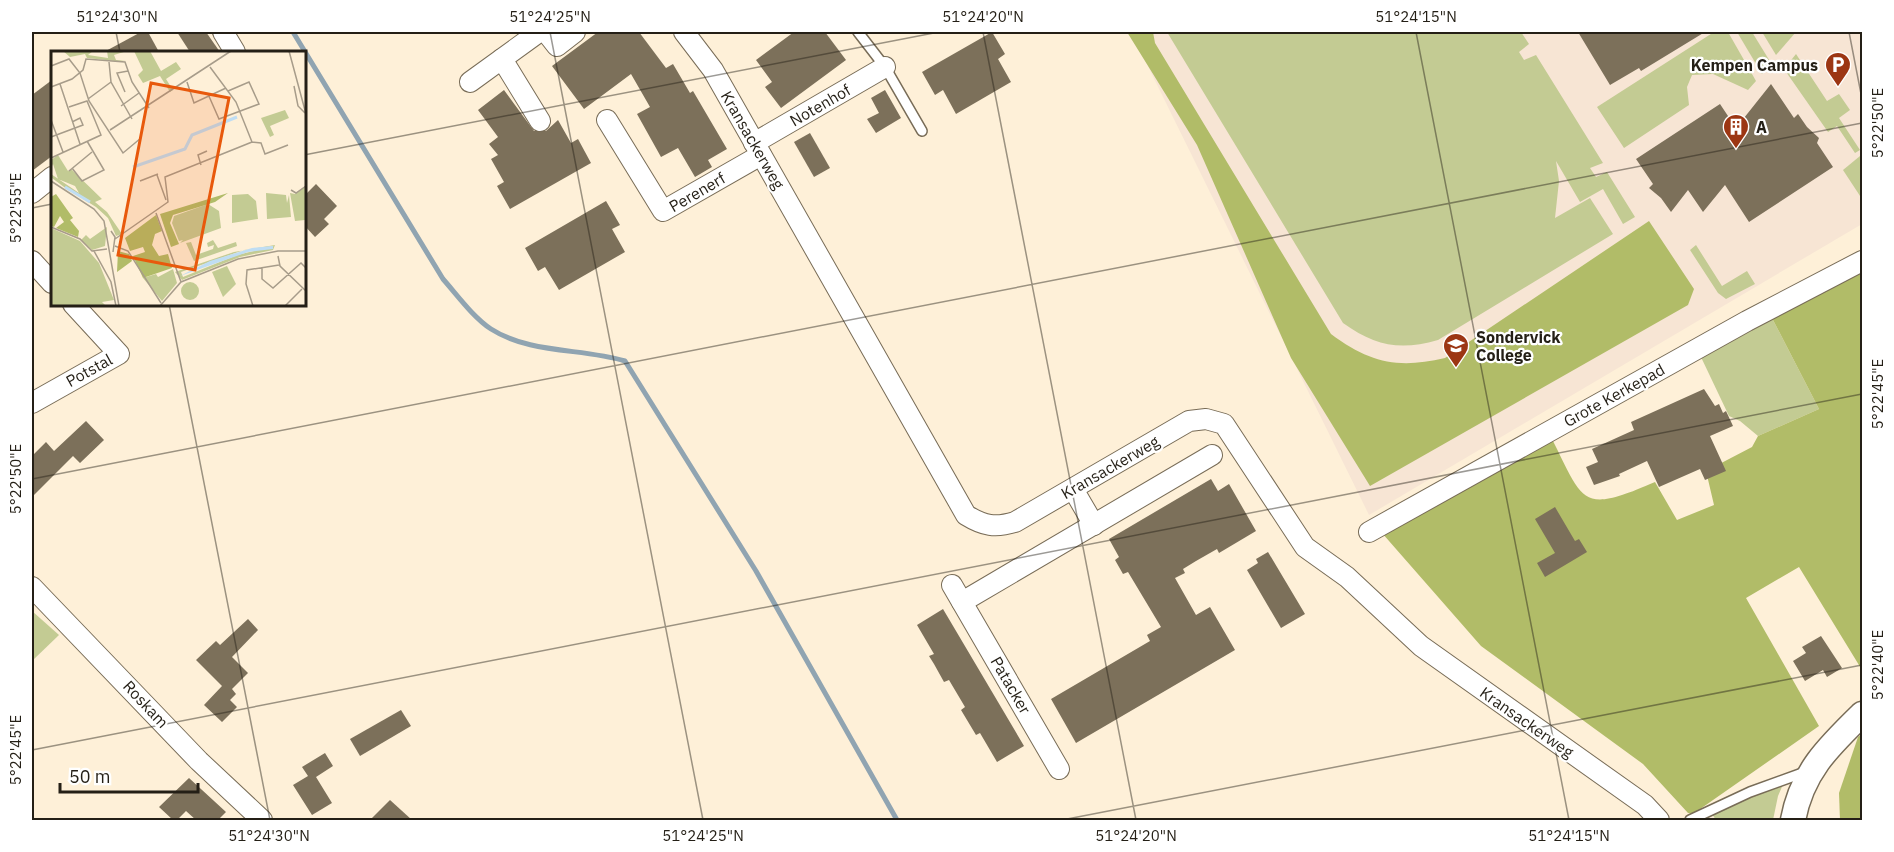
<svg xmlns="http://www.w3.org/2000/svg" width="1894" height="852" font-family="'IBM Plex Sans',sans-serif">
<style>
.education{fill:#f7e5d4}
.green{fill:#c3cb93}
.forest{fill:#b1bc68}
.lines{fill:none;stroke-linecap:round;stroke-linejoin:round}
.stream{stroke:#90a4b1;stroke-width:5}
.building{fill:#7c705a}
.service-casing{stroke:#786c57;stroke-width:12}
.minor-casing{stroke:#786c57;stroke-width:22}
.tertiary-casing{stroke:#786c57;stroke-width:27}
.service{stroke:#fff;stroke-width:9}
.minor{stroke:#fff;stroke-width:20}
.tertiary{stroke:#fff;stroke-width:24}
.ticks{fill:none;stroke:#241f16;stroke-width:1.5;stroke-opacity:0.45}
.labels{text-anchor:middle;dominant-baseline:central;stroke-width:4.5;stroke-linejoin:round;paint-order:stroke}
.poi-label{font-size:16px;font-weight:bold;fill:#241f16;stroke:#fff;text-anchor:start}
.street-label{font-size:16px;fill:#241f16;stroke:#fff}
.inset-river{fill:none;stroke:#bfddf3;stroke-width:3}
.inset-road{fill:none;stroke:#a79c8a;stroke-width:1.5}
.view{fill:#e8590c;fill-opacity:0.15;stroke:#e8590c;stroke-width:3}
.inset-edge{fill:none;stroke:#241f16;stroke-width:3}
.neatline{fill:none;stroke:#241f16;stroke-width:2}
.ticks-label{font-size:15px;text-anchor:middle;fill:#241f16}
</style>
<rect width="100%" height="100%" fill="#fef0d8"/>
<path class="education" d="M 1131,32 L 1862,32 L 1862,224 L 1369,515 Z"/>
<g class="green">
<path d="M 1167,32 L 1521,32 L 1529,44 L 1519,52 L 1524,60 L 1536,55 L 1603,163 L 1590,168 L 1596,177 L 1607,172 L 1635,217 L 1623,224 L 1603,189 L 1580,202 L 1556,161 L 1559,181 L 1555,218 L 1590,198 L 1613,234 L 1438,340 C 1400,351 1375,346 1343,323 Z"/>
<path d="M 1714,32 L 1728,32 L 1756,81 L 1748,90 L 1713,74 L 1692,75 L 1687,87 L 1689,105 L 1624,148 L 1597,107 Z"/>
<path d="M 1737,32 L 1752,32 L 1771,63 L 1762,74 Z"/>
<path d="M 1762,32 L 1796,32 L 1776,55 Z"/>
<path d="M 1796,54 L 1827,101 L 1839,94 L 1850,110 L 1839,118 L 1860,150 L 1855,153 L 1837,126 L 1828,132 L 1784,69 Z"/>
<path d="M 1860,156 L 1862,161 L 1862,199 L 1843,170 Z"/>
<path d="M 1696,245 L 1722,286 L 1747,271 L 1755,284 L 1726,299 L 1718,293 L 1690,250 Z"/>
<path d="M 1772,318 L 1819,409 L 1758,436 L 1740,421 L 1729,416 L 1700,355 Z"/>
<path d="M 32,611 L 59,635 L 32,661 Z"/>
<path d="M 1788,773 L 1778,796 L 1773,820 L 1716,820 L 1712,814 Z"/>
</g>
<g class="forest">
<path d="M 1127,32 L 1153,32 L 1155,43 L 1331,334 C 1370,363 1398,369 1445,358 L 1649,221 L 1694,289 L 1688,305 L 1370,486 L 1291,358 L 1197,145 Z"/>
<path d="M 1862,272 L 1862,670 L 1799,567 L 1746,598 L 1819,726 L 1693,814 L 1688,813 L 1643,764 L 1481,646 L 1382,533 L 1550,435 C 1584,502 1579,515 1655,482 L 1677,520 L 1714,505 L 1706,471 L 1752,447 L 1758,436 L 1819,409 L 1772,318 Z"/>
<path d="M 1862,734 L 1862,820 L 1840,820 L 1839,793 L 1858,737 Z"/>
</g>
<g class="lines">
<path class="stream" d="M 293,32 L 443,279 C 458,296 473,317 491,329 C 530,354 582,348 625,361 L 756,571 L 897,820"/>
</g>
<g class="building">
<path d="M 141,32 L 148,32 L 159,52 L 104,52 Z"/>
<path d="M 177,32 L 206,32 L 220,52 L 190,52 Z"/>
<path d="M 598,32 L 639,32 L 666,68 L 673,64 L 690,93 L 693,91 L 727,149 L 708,160 L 712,167 L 695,177 L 678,148 L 661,157 L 637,114 L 650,107 L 631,74 L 584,109 L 552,66 Z"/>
<path d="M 794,32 L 825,32 L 846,60 L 781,108 L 765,87 L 772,82 L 756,60 Z"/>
<path d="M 992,32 L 1005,54 L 998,59 L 1011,82 L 956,114 L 943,90 L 935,95 L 922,72 Z"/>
<path d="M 1578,32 L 1705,32 L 1641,71 L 1639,68 L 1610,85 Z"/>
<path d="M 52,80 L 52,156 L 32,171 L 32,95 Z"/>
<path d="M 1771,84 L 1794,118 L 1798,114 L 1807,127 L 1819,138 L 1817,143 L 1833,167 L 1749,222 L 1725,185 L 1703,212 L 1688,190 L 1671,212 L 1661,198 L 1649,188 L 1653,184 L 1636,159 L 1720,104 L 1736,128 Z"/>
<path d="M 504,90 L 534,131 L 546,131 L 558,120 L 571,143 L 578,139 L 591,163 L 510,209 L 497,186 L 504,182 L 491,159 L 498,155 L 489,144 L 498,137 L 478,110 Z"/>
<path d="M 885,90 L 901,118 L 876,133 L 867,119 L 879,113 L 871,98 Z"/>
<path d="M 810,133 L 830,168 L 814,177 L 794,142 Z"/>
<path d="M 316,184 L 337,206 L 324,219 L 329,224 L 315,237 L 304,225 L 304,196 Z"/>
<path d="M 606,201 L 620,225 L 612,229 L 625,252 L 559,290 L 545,267 L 538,271 L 525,248 Z"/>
<path d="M 1704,389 L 1715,406 L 1719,404 L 1723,413 L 1726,411 L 1733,426 L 1710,436 L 1726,471 L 1705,480 L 1700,469 L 1659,487 L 1647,461 L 1619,474 L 1620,476 L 1594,485 L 1586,467 L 1598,462 L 1592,449 L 1634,430 L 1631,422 Z"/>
<path d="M 86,421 L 104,440 L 80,463 L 73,456 L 32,497 L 32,456 L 46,442 L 54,451 Z"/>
<path d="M 1211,479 L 1218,491 L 1229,484 L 1256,531 L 1219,553 L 1217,549 L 1196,561 L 1183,569 L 1185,573 L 1175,578 L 1196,615 L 1210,607 L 1235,650 L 1076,743 L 1051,699 L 1150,641 L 1147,635 L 1161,627 L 1128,572 L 1123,574 L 1115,560 L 1119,557 L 1109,539 Z"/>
<path d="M 1555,507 L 1575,541 L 1579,539 L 1587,552 L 1545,577 L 1537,563 L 1555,553 L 1535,519 Z"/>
<path d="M 1268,552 L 1305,614 L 1281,628 L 1247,570 L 1258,563 L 1256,559 Z"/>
<path d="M 943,609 L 1024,746 L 997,762 L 980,733 L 976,735 L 961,710 L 965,707 L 949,680 L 944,682 L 934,664 L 929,656 L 934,654 L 917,625 Z"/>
<path d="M 248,619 L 258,630 L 232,657 L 248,673 L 232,689 L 236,694 L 230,700 L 237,707 L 222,722 L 204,705 L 222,686 L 196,660 L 216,641 L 220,645 Z"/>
<path d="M 1821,636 L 1842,668 L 1827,677 L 1823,670 L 1805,681 L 1793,661 L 1806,653 L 1802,647 Z"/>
<path d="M 401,710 L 411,726 L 360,756 L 350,739 Z"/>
<path d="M 325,753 L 333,766 L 316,777 L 332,803 L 312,815 L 293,785 L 308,776 L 302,767 Z"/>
<path d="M 189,778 L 226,812 L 218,820 L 196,820 L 186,811 L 177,820 L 173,820 L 159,807 Z"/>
<path d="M 390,800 L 412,820 L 370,820 Z"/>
</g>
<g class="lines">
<defs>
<g id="service">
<path d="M 858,32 L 885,67 L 922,131"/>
<path d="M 1690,820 L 1750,792 L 1808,771"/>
</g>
<g id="minor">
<path d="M 223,32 L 235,52"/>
<path d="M 546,32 L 557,46 L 575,32"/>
<path d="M 684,32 L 713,70 L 966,515 C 984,526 995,528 1015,522 L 1189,421 L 1206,419 L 1224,424 L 1305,547 L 1347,577 L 1421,646 L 1645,805 L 1659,820"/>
<path d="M 502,59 L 540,121"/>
<path d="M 470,82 L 539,32"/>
<path d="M 607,120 L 663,211 L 761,155"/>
<path d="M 754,143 L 885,67"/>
<path d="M 32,193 L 52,177"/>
<path d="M 32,261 L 52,283"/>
<path d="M 32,403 L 119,354 L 73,304"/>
<path d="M 1073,489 L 1094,525"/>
<path d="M 1369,532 L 1747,321 L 1862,261"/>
<path d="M 952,585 L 1059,769"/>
<path d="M 32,587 L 199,761 L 262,820"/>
<path d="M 962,602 L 1212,455"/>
</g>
<path id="tertiary" d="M 1793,820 C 1802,772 1828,747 1862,714"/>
</defs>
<use href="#service" class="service-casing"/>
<use href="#minor" class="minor-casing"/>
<use href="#tertiary" class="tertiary-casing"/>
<use href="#service" class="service"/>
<use href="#minor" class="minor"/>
<use href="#tertiary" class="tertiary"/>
</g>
<path class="ticks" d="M 116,32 L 120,52M 550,32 L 703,820M 983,32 L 1136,820M 1416,32 L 1569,820M 1849,32 L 1862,99M 304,155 L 939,32M 32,208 L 52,204M 169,304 L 270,820M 32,479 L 1862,123M 32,750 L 1862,394M 1062,820 L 1862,665"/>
<defs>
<symbol id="parking-pin" viewBox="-11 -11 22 30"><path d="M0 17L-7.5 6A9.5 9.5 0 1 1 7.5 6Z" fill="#9c3613" stroke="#fff"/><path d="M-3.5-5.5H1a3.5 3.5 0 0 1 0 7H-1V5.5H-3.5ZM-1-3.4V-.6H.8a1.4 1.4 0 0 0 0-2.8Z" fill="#fff"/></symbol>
<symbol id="building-pin" viewBox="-11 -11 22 30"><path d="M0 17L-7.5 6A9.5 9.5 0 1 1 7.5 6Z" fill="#9c3613" stroke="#fff"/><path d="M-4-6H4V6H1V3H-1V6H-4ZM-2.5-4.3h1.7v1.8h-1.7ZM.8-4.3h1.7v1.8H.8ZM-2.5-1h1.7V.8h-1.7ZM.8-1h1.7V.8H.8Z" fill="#fff"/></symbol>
<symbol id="school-pin" viewBox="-11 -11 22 30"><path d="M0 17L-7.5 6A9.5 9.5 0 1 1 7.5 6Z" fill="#9c3613" stroke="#fff"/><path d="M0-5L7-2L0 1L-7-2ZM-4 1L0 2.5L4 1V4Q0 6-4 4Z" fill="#fff"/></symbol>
</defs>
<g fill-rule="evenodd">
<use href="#parking-pin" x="1823" y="50" width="30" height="40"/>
<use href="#building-pin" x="1721" y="112" width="30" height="40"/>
<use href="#school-pin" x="1441" y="331" width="30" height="40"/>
</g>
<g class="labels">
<g class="poi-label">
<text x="1818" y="65" text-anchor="end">Kempen Campus</text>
<text x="1756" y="127">A</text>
<text x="1476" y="337">Sondervick<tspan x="1476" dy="18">College</tspan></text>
</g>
<g class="street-label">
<text transform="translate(820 105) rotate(-30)">Notenhof</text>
<text transform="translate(753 140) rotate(60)">Kransackerweg</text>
<text transform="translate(697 192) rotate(-30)">Perenerf</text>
<text transform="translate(89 370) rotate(-29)">Potstal</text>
<text transform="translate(1614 395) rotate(-29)">Grote Kerkepad</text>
<text transform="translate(1110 467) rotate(-30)">Kransackerweg</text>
<text transform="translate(1011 685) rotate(60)">Patacker</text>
<text transform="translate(146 704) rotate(47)">Roskam</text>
<text transform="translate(1527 722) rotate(35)">Kransackerweg</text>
</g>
</g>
<g transform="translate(51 51)">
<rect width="255" height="255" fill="#fef0d8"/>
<path d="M 12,0 L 42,0 L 37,4 L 57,7 L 56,0 L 76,0 L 63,4 L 65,9 L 75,10 L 64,10 L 36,7 L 34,3 L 19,6 ZM 83,0 L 99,0 L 110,20 L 125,11 L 130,18 L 115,28 L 122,39 L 119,41 L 109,25 L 92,32 L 87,24 L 92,19 ZM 234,59 L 238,67 L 219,75 L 223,84 L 219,86 L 210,67 ZM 7,104 L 17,120 L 20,118 L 51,148 L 44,151 L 56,161 L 71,183 L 65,185 L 57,167 L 45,156 L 13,136 L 1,127 L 0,123 L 28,142 L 24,135 L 7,128 L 2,113 L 0,117 L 0,109 ZM 254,135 L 254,169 L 244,170 L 239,142 L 244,143 ZM 215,142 L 235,144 L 236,152 L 238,144 L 240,166 L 216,168 ZM 197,143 L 205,150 L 207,168 L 181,172 L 181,144 ZM 157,153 L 168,160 L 170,177 L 129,192 L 132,189 L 128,190 L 121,172 L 123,165 ZM 56,176 L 54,195 L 41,199 L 30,189 L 35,184 L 39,188 ZM 0,177 L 29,190 L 48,212 L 63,249 L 51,251 L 55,255 L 0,255 ZM 162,189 L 167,197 L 185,191 L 186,195 L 143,210 L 135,192 L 140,191 L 145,204 L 162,198 L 163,194 L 157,196 L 156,192 ZM 224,194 L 222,199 L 189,206 L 131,229 L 124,221 L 183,201 ZM 223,195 L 186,204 L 132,226 L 130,221 L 193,199 ZM 176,215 L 185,233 L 172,246 L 161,221 ZM 122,218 L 126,232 L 111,250 L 92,227 L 105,223 L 107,226 ZM130 240a9 9 0 1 1 18 0a9 9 0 1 1-18 0Z" fill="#c3cb93" fill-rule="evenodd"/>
<path d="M 177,142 L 164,151 L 122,164 L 119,172 L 128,193 L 120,196 L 109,163 ZM 5,143 L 22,167 L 19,169 L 28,180 L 27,186 L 5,177 L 13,171 L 9,165 L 3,176 L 0,175 L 0,146 ZM 105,164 L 111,180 L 104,183 L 101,194 L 108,205 L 117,203 L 121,217 L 92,227 L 82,205 L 94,201 L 92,196 L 79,200 L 74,187 ZM 67,200 L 78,203 L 81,210 L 66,221 Z" fill="#b1bc68"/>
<path d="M 222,195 L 222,198 L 197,201 L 129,225 L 159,210 L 201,197 Z" fill="#bfddf3"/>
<path class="inset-river" d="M 82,116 L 134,98 L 141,84 L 186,66M 14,136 L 39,151"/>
<path class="inset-road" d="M 238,0 L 255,63M 58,11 L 60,31 L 81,68M 0,15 L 18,8 L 29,22 L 38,50 L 72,102 L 90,87M 136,31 L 143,52 L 175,37M 9,33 L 29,93M 243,35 L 247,55 L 254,62M 0,36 L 21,28 L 32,19 L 35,8 L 74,11 L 81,31 L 98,57M 74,41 L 66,22 L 77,20M 157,43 L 168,68 L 208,53 L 198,31 L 177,40M 37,48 L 60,31M 70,55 L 88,42M 0,69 L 12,101M 59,79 L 180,0M 0,86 L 32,74 L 29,67 L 21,71M 201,91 L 210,92 L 214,103 L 237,94M 0,107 L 50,84 L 36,50 L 18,56M 150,114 L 147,104 L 156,100M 21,117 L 31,130 L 53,119 L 36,90M 18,120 L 41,101M 106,124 L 115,149M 0,130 L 43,158 L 53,170 L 68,255M 89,130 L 107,123M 240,139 L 245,142 L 255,135M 105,162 L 130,231M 0,176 L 29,188 L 41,200 L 56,198M 60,180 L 64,186 L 62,201M 64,188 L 117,151 L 114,126 L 201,91 L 185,51 L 159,16M 64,195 L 77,200 L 110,252M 43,200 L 60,231 L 65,255M 227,205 L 229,215 L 255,240M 211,216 L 211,228 L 222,237 L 250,212 L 255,217M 109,255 L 130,231 L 187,208 L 227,200 L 255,200M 202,255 L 195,233 L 196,219 L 228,214M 234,255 L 251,238"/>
<path class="view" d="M 100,32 L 178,47 L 144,219 L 67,204 Z"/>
<rect width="255" height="255" class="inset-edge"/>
</g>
<rect width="1894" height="852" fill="none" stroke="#ffffff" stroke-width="66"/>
<path d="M60 783v9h138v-9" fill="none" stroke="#241f16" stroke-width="3"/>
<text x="69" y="783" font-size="18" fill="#241f16" stroke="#ffffff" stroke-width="4.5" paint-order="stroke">50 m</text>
<rect x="33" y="33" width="1828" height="786" class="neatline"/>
<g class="ticks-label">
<text x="117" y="22">51°24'30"N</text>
<text x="550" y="22">51°24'25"N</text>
<text x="983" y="22">51°24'20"N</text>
<text x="1416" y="22">51°24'15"N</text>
<text transform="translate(1878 123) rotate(-90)" y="5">5°22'50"E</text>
<text transform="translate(16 208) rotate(-90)" y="5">5°22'55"E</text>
<text transform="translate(1878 394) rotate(-90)" y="5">5°22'45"E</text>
<text transform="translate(16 479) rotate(-90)" y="5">5°22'50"E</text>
<text transform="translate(1878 665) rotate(-90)" y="5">5°22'40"E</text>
<text transform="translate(16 750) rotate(-90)" y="5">5°22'45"E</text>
<text x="269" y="841">51°24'30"N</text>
<text x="703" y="841">51°24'25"N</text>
<text x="1136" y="841">51°24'20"N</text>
<text x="1569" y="841">51°24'15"N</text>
</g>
</svg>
